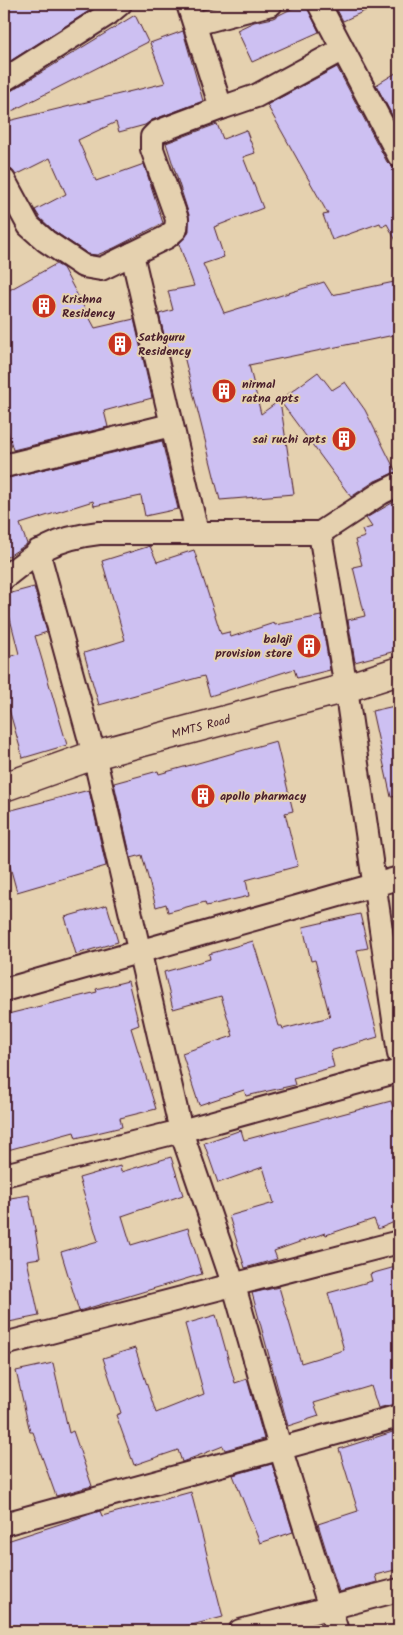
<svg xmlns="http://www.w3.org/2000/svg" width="403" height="1635" font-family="Kalam,sans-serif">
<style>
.building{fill:#cdc0f2;stroke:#4a1f2b}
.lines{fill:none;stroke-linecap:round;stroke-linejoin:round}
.minor-casing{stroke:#4a1f2b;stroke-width:26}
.secondary-casing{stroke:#4a1f2b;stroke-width:31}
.minor{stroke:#e5d1af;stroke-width:22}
.secondary{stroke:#e5d1af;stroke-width:28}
.labels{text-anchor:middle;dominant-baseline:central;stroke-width:4;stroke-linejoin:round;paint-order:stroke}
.poi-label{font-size:12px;font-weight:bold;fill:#4a1f2b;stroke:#e5d1af;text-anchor:start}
.street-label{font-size:12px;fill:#4a1f2b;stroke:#e5d1af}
</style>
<rect width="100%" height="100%" fill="#e5d1af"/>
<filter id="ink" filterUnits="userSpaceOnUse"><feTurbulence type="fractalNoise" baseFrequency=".02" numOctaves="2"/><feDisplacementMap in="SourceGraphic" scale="10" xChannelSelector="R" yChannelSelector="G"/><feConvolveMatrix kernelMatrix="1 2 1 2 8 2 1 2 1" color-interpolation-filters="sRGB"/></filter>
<g filter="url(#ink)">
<g class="building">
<path d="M 4,4 L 100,4 L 4,65 Z"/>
<path d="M 301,4 L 306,4 L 319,32 L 252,62 L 237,30 L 254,22 L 273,18 Z"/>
<path d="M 334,4 L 380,4 L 343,21 Z"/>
<path d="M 135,15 L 148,42 L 4,115 L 4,93 L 11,91 Z"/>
<path d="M 183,31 L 203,101 L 152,120 L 145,125 L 119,132 L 116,122 L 78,140 L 96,181 L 144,164 L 163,223 L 114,248 L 97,255 L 88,254 L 54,231 L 40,218 L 35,210 L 66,194 L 50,158 L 16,175 L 11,169 L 4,167 L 4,122 L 165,83 L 150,43 Z"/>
<path d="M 337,67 L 387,162 L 392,167 L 399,169 L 399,246 L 387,224 L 382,227 L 380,223 L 332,240 L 323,215 L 328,214 L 267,105 Z"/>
<path d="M 399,71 L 399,128 L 376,85 Z"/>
<path d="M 217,124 L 223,139 L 246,130 L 255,153 L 243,157 L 263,208 L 214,227 L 224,257 L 203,264 L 224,313 L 324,282 L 332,295 L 399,281 L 399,334 L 249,365 L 261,414 L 318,372 L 332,390 L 345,382 L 365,410 L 396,472 L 375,481 L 351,497 L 280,401 L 294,494 L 220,500 L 183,352 L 169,355 L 159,314 L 173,310 L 168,291 L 194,286 L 179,244 L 189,231 L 189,215 L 166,143 Z"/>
<path d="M 56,264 L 63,268 L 95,328 L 134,319 L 152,398 L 104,411 L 108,427 L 13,450 L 4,418 L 4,293 Z"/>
<path d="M 162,441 L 178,509 L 145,516 L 141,496 L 94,506 L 93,501 L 20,524 L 27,544 L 4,559 L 4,479 Z"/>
<path d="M 399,499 L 399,650 L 355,662 L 348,620 L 365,616 L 353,567 L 362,565 L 355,540 L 365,537 L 362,530 L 372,527 L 366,518 Z"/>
<path d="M 150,546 L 157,562 L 194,550 L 221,634 L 229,632 L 231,637 L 274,623 L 275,625 L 321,616 L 330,670 L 297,678 L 294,669 L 210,696 L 204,676 L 99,705 L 84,653 L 125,640 L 102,561 Z"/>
<path d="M 34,587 L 47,632 L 35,636 L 67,745 L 23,758 L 4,692 L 4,658 L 19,654 L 4,595 Z"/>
<path d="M 399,705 L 399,796 L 391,797 L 372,711 Z"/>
<path d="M 276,741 L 293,811 L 285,813 L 298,866 L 246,880 L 249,896 L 206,906 L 205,902 L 168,912 L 166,904 L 156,907 L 142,855 L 131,858 L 114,783 L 158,771 L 159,774 Z"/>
<path d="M 89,790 L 106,866 L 17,892 L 4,845 L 4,812 Z"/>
<path d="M 107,905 L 118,942 L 76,954 L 65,917 Z"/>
<path d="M 360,914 L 368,948 L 357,950 L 378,1037 L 330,1051 L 334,1067 L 293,1078 L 295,1085 L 246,1096 L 244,1090 L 199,1105 L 182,1053 L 233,1036 L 221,996 L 173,1009 L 164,972 L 210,959 L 209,954 L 253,941 L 279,1026 L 282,1026 L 283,1029 L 330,1017 L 315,960 L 311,961 L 303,927 Z"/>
<path d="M 128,981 L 139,1025 L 131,1028 L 156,1109 L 120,1118 L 122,1127 L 76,1138 L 74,1132 L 4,1151 L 4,1015 L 97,992 L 96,989 Z"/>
<path d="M 391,1101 L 399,1128 L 399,1220 L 378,1229 L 374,1219 L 326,1235 L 325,1233 L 274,1251 L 277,1259 L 245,1268 L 229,1216 L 274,1203 L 263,1167 L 218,1183 L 204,1143 L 241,1130 L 244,1140 Z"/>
<path d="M 171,1157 L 183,1195 L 122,1216 L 131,1245 L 188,1228 L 202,1274 L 79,1311 L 61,1252 L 98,1241 L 79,1178 L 120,1166 L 121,1172 Z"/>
<path d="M 29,1195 L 40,1258 L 27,1260 L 39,1316 L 4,1323 L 4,1199 Z"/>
<path d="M 399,1266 L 399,1403 L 378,1408 L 371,1386 L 314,1403 L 319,1416 L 288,1426 L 252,1293 L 279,1287 L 301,1363 L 344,1350 L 328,1293 L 372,1281 L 370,1274 Z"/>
<path d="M 216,1315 L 235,1383 L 247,1379 L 264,1439 L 225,1450 L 223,1446 L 218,1448 L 182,1462 L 178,1450 L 134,1465 L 116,1415 L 121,1413 L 103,1358 L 135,1348 L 156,1413 L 204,1394 L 185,1324 Z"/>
<path d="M 53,1363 L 69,1433 L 73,1431 L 92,1486 L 56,1496 L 33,1432 L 30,1432 L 16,1371 Z"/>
<path d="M 399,1430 L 399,1569 L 375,1575 L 377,1582 L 339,1592 L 318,1524 L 358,1511 L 339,1449 Z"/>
<path d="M 272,1464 L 293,1532 L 260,1543 L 233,1475 Z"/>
<path d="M 191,1492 L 223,1617 L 168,1631 L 4,1631 L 4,1542 L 100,1511 L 102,1516 Z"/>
</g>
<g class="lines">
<defs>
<g id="minor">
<path d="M 188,4 L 221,108 L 157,132 L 152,137 L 152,149 L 177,219 L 176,229 L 167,237 L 132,254 L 197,532"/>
<path d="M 319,4 L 399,156"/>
<path d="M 195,24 L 271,4"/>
<path d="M 4,80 L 108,14 L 120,4"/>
<path d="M 221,108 L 256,96 L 341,50"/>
<path d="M 4,180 L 29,226 L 46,241 L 83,266 L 101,269 L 132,254"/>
<path d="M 4,466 L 171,425"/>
<path d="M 320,533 L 346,688 L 399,1054"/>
<path d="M 38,551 L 94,755 L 181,1131 L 234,1286 L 280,1447 L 337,1631"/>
<path d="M 4,578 C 37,551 55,538 99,533 L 320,533 L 381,493 L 399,484"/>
<path d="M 4,990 L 399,878"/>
<path d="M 4,1175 L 181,1131 L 399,1071"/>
<path d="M 4,1344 L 399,1242"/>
<path d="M 4,1524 L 399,1416"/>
<path d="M 240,1631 L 399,1590"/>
</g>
<g id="secondary">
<path id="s1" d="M 4,787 L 94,755 L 346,688 L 399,671"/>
</g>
</defs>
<use href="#minor" class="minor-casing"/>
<use href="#secondary" class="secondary-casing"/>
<use href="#minor" class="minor"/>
<use href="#secondary" class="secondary"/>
</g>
</g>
<defs>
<symbol id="building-disc" viewBox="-11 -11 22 22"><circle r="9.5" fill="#c8321e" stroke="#e5d1af"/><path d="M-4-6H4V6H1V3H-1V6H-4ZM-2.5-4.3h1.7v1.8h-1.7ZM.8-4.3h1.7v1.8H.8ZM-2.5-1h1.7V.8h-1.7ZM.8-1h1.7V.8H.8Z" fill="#fff"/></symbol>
</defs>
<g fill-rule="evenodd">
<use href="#building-disc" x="30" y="292" width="28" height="28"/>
<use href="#building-disc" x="106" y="330" width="28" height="28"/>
<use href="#building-disc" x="210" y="377" width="28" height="28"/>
<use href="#building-disc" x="330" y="425" width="28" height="28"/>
<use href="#building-disc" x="295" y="632" width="28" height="28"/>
<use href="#building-disc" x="189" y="782" width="28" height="28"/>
</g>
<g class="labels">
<g class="poi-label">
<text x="62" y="299">Krishna<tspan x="62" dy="14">Residency</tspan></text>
<text x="138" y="337">Sathguru<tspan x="138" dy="14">Residency</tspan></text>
<text x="242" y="384">nirmal<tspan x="242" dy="14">ratna apts</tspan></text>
<text x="326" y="439" text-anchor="end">sai ruchi apts</text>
<text x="292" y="639" text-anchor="end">balaji<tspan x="292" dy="14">provision store</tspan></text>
<text x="220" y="796">apollo pharmacy</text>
</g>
<g class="street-label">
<text stroke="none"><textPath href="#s1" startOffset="206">MMTS Road</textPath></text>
</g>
</g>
<rect width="403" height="1635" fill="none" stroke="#e5d1af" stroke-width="20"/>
<rect x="10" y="10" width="383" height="1615" fill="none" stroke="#4a1f2b" stroke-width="2" filter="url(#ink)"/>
</svg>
